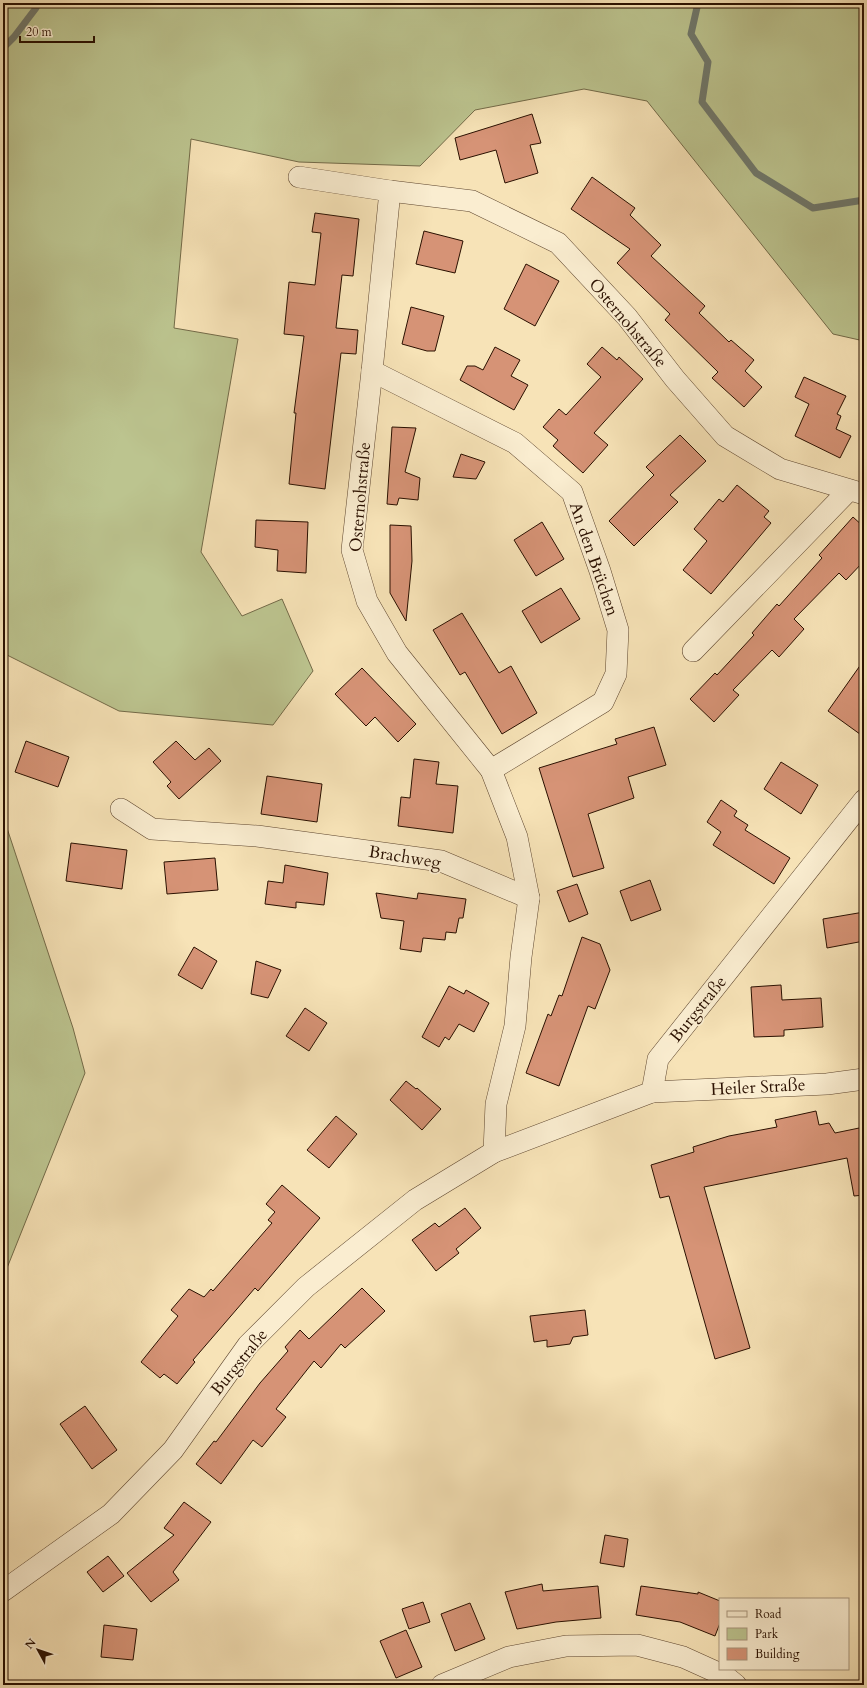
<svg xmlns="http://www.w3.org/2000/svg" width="867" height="1688" font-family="Cardo,serif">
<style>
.green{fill:#bcc48f;stroke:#736a48}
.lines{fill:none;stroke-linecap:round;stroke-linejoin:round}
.stream{stroke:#70786b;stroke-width:7}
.building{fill:#d69376;stroke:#2a1000}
.street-casing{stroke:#5d452e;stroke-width:22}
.street{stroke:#faedd0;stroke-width:21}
.labels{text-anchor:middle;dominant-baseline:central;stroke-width:3.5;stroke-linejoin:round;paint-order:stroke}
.street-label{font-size:17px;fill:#2a1000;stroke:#faedd0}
</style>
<rect width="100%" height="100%" fill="#f7e3b7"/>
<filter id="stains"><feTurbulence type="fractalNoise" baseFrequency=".005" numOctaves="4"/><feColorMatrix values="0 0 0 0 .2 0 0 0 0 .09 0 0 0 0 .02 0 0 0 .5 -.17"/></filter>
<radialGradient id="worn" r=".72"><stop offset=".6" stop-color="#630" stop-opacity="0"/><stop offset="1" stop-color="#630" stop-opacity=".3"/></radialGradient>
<g class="green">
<path d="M 3,3 L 864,3 L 864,341 L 833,334 L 647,101 L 584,89 L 475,110 L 420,166 L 299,162 L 191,139 L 174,328 L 238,339 L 201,552 L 242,616 L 282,599 L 313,671 L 273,725 L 119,711 L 3,653 Z"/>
<path d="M 3,816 L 73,1028 L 85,1073 L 3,1278 Z"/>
</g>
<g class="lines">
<g class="stream">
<path d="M 698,3 L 691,34 L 708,62 L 702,102 L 756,173 L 813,208 L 864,200"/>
<path d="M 3,48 L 14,37 L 36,8 L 36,3"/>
</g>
</g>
<g class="building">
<path d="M 532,114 L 541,143 L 530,145 L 538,173 L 505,183 L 496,150 L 460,160 L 455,138 Z"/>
<path d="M 592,177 L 635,208 L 630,215 L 661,245 L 651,256 L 705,306 L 699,313 L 729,342 L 731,340 L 754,360 L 745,371 L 762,387 L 744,407 L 712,378 L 718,372 L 665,320 L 670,314 L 617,263 L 630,249 L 571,209 Z"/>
<path d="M 315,213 L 359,219 L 353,276 L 342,275 L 336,328 L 358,330 L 356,354 L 341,353 L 325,489 L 289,484 L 296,413 L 294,413 L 304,336 L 284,334 L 289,282 L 315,285 L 321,233 L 312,232 Z"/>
<path d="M 424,231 L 463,241 L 455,273 L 416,264 Z"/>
<path d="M 526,264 L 559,281 L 535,326 L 504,309 Z"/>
<path d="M 411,307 L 444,316 L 435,351 L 427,351 L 402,344 Z"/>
<path d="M 495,347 L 520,360 L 511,376 L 528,385 L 514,410 L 460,380 L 467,366 L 475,366 L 483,370 Z"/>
<path d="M 602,347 L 617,360 L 619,357 L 643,379 L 594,433 L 608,445 L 583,473 L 553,446 L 558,440 L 543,427 L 559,409 L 566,415 L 601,377 L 587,364 Z"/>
<path d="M 804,377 L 846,396 L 837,414 L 841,416 L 836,429 L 851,436 L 840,458 L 795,436 L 809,404 L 795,397 Z"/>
<path d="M 392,427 L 416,428 L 405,472 L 420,478 L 418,500 L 399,498 L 397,505 L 387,504 Z"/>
<path d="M 680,435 L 706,461 L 670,495 L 678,502 L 634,546 L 609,521 L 654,475 L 646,467 Z"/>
<path d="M 461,454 L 485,462 L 476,479 L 453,477 Z"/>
<path d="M 737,485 L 769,511 L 764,517 L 771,523 L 711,594 L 683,570 L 707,541 L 694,529 L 719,499 L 723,502 Z"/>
<path d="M 853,517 L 864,527 L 864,561 L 846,580 L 839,573 L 794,619 L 804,629 L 779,657 L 772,650 L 733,690 L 739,695 L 714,722 L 690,699 L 715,673 L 717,675 L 754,635 L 752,633 L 777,604 L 779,606 L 822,558 L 819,555 Z"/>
<path d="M 256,520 L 308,522 L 306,573 L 277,571 L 278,550 L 255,547 Z"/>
<path d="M 542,522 L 564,559 L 536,576 L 514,540 Z"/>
<path d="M 390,525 L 411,526 L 412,561 L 406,621 L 390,593 Z"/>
<path d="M 561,588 L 580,619 L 541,643 L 522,611 Z"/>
<path d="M 462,613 L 499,673 L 511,666 L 537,713 L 502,734 L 465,672 L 460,675 L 433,630 Z"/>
<path d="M 864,660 L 864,737 L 828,711 Z"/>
<path d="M 362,668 L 416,724 L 398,742 L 375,717 L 366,726 L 335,694 Z"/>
<path d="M 654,727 L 666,765 L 628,777 L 634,798 L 588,814 L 604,868 L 573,877 L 539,768 L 617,744 L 615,739 Z"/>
<path d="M 26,741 L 69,757 L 58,787 L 15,772 Z"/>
<path d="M 176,741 L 195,760 L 209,748 L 221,761 L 179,799 L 167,786 L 171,782 L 153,762 Z"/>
<path d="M 414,759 L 439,762 L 436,784 L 458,786 L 453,833 L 398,826 L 401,797 L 410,798 Z"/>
<path d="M 781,762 L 818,785 L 801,814 L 764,789 Z"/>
<path d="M 267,776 L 322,784 L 317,822 L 261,814 Z"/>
<path d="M 721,800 L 737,811 L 734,816 L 748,825 L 745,830 L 790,858 L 774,884 L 713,845 L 721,832 L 707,822 Z"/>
<path d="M 71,843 L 127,850 L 122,889 L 66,881 Z"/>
<path d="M 215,858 L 218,890 L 167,894 L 164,862 Z"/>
<path d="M 285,865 L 328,873 L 324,905 L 296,902 L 296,908 L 265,904 L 268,881 L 283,883 Z"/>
<path d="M 650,880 L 661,910 L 631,921 L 620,891 Z"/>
<path d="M 577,884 L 588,914 L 569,922 L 557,891 Z"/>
<path d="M 376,893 L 417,899 L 418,893 L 466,899 L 463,918 L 459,918 L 456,933 L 446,932 L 445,940 L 423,938 L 421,952 L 400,949 L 404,921 L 381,918 Z"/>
<path d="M 864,912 L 864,941 L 827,948 L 823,919 Z"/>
<path d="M 582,937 L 600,944 L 610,970 L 595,1009 L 588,1006 L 559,1086 L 526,1073 L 548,1014 L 551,1016 L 559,995 L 562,996 Z"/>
<path d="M 194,947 L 217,961 L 202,989 L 178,975 Z"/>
<path d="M 256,961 L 281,970 L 268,998 L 251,994 Z"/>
<path d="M 781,985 L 782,1000 L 821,998 L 823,1027 L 784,1030 L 784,1036 L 754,1037 L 751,987 Z"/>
<path d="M 449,986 L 464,994 L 466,990 L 489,1003 L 474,1032 L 459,1024 L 449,1040 L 445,1037 L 439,1047 L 422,1037 Z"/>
<path d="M 305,1008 L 327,1023 L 309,1051 L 286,1036 Z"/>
<path d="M 406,1081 L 416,1089 L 417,1088 L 441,1109 L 422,1130 L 390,1100 Z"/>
<path d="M 816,1111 L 819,1125 L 829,1123 L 835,1133 L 864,1127 L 864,1195 L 854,1196 L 847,1158 L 704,1187 L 750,1348 L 715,1359 L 669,1196 L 660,1198 L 651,1165 L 694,1152 L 693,1147 L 729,1136 L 777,1127 L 775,1120 Z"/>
<path d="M 336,1116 L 357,1134 L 329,1168 L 307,1150 Z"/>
<path d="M 282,1185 L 320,1218 L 258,1291 L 255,1288 L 193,1360 L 195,1362 L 177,1384 L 164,1374 L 160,1378 L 141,1362 L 178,1316 L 171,1310 L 189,1289 L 204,1297 L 211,1289 L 213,1291 L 272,1223 L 268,1220 L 275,1212 L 266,1204 Z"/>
<path d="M 465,1208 L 481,1228 L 456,1249 L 459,1253 L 436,1271 L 412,1240 L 435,1223 L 439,1227 Z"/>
<path d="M 362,1288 L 385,1311 L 345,1348 L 341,1344 L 321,1368 L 314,1361 L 276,1409 L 286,1417 L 262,1447 L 253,1440 L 221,1484 L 196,1464 L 214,1441 L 216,1442 L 260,1383 L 288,1351 L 285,1347 L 300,1330 L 309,1339 Z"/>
<path d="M 585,1310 L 588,1335 L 573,1337 L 570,1344 L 547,1347 L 547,1340 L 534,1342 L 530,1316 Z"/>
<path d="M 85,1406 L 117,1450 L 92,1469 L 60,1424 Z"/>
<path d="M 184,1502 L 211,1522 L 173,1572 L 179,1580 L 151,1602 L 127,1573 L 174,1535 L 164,1528 Z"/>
<path d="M 605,1535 L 628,1539 L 624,1567 L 600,1563 Z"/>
<path d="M 108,1556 L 124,1576 L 103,1592 L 87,1572 Z"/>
<path d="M 542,1584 L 543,1591 L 598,1586 L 601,1618 L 556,1622 L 517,1629 L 505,1592 Z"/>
<path d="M 641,1586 L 698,1594 L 698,1592 L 720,1601 L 720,1623 L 715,1636 L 680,1622 L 636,1615 Z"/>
<path d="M 423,1602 L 430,1622 L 409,1629 L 402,1609 Z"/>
<path d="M 470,1603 L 485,1639 L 455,1651 L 441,1614 Z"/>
<path d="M 104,1625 L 137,1629 L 133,1660 L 101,1657 Z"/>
<path d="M 406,1630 L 422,1667 L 396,1678 L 380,1641 Z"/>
</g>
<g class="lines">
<defs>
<g id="street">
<path d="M 299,177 L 390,191 L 372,371 L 352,550 L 367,601 L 397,653 L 491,770 L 517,837 L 529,898 L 521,957 L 515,1026 L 496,1104 L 494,1152"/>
<path d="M 390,191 L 472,201 L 558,243 L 627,317 L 675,379 L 725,436 L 780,469 L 864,494"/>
<path d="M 372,371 L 515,443 L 572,492 L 600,571 L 618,630 L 616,674 L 603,702 L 491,770"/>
<path d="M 693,651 L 849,490"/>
<path d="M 121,809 L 152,829 L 257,836 L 441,861 L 529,898"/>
<path d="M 652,1092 L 827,1084 L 864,1079"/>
<path d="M 3,1591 L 111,1514 L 173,1450 L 248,1345 L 306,1287 L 415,1200 L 494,1152 L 652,1092 L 658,1059 L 864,800"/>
<path d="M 442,1685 L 509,1657 L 566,1646 L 637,1645 L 683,1657 L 725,1676 L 736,1685"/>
</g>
</defs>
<use href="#street" class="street-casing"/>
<use href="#street" class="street"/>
</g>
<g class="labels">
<g class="street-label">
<text transform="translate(628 323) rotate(50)">Osternohstraße</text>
<text transform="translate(360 497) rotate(-85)">Osternohstraße</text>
<text transform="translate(594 559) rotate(71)">An den Brüchen</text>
<text transform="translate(405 857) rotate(9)">Brachweg</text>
<text transform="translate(698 1009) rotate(-51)">Burgstraße</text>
<text transform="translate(758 1087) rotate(-3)">Heiler Straße</text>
<text transform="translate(239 1362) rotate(-51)">Burgstraße</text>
</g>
</g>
<rect width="867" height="1688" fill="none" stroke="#f7e3b7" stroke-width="16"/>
<rect x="4" y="4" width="859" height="1680" fill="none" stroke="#2a1000" stroke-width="2"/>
<rect x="8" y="8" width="851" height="1672" fill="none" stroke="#2a1000"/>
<rect x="719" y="1598" width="130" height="72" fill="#faedd0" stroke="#a7957d"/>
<rect x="727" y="1611" width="20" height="6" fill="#faedd0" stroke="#a7957d"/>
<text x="755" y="1618" font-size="12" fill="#2a1000">Road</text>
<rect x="727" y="1628" width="20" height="12" fill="#bcc48f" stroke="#a7957d"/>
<text x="755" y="1638" font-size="12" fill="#2a1000">Park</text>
<rect x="727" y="1648" width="20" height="12" fill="#d69376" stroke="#a7957d"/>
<text x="755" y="1658" font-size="12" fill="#2a1000">Building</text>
<g transform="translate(38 1650) rotate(310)" stroke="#faedd0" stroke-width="3" paint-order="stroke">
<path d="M0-3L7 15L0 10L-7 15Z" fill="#2a1000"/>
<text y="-6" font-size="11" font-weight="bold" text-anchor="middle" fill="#2a1000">N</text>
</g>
<path d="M20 36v6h74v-6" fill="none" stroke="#2a1000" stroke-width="2"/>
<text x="26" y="36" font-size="12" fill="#2a1000" stroke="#faedd0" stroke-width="3" paint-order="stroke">20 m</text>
<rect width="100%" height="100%" filter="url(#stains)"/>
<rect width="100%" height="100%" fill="url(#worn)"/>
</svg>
